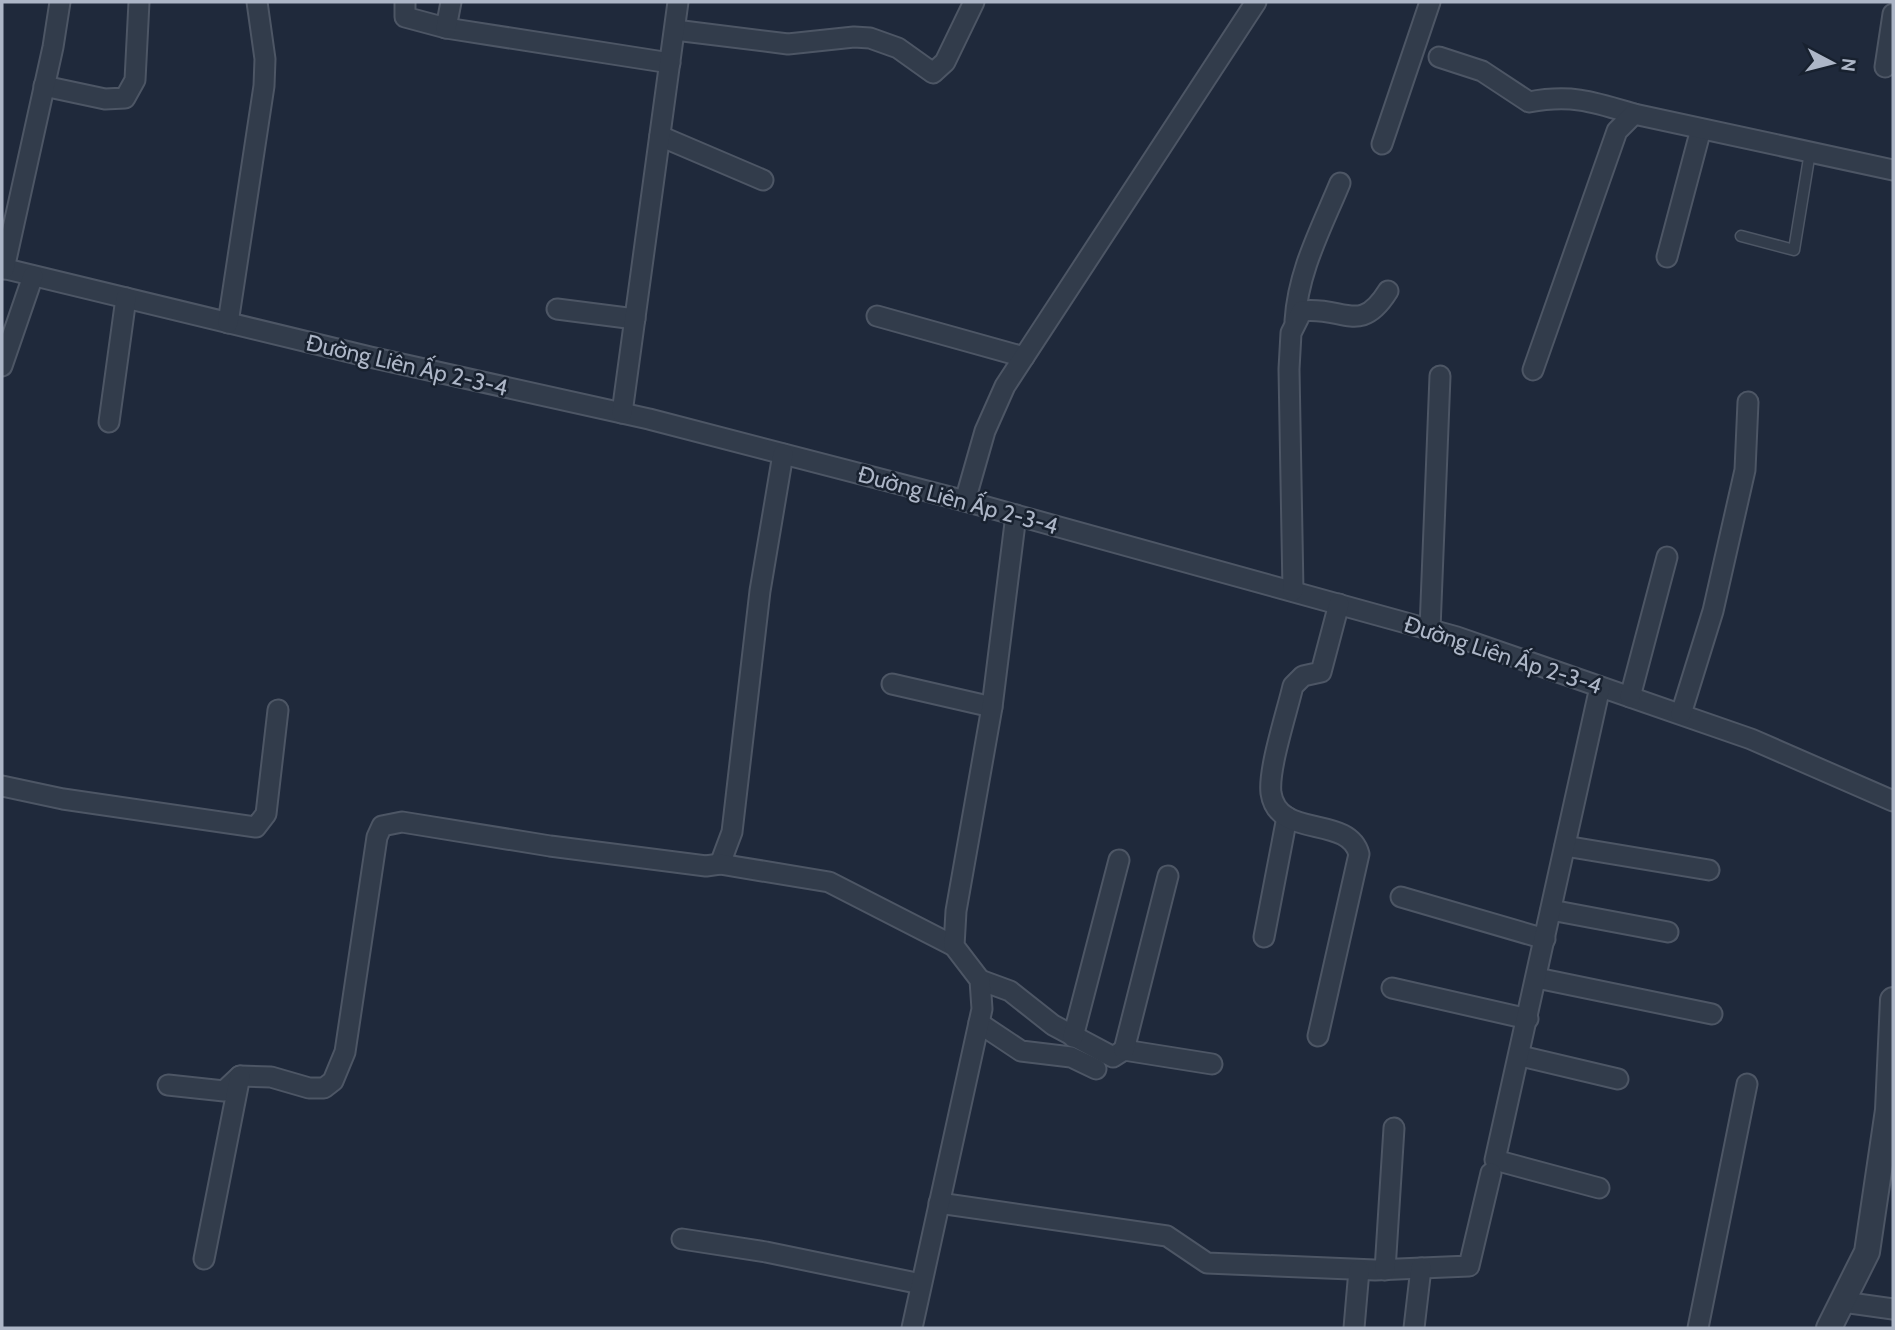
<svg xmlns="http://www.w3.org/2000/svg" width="1895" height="1330" font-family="Cabin,sans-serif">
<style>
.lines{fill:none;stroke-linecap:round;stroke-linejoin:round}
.service-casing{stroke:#4d5665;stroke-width:13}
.minor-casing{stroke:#4d5665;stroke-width:23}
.tertiary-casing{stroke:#4d5665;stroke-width:28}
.service{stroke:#323c4b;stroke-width:10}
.minor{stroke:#323c4b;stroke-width:19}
.tertiary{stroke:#323c4b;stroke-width:24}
.labels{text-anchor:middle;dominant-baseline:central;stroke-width:5;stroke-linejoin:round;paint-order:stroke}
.street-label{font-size:23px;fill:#adb6c7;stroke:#18212f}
</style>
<rect width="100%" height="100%" fill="#1f293b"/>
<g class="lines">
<defs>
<path id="service" d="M 1741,236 L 1794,250 L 1810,152"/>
<g id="minor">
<path d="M 405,2 L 405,17 L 446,28 L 670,63"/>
<path d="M 446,28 L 451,2"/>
<path d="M 675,30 L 788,44 L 854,37 L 870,38 L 898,48 L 933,73 L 945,62 L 974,2"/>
<path d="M 1439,57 L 1482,71 L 1529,102 C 1572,94 1594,102 1634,114"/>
<path d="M 1885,67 L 1893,14"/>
<path d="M 44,86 L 105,99 L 125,98 L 135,80 L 139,2"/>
<path d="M 660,136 L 763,180"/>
<path d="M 1382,144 L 1430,2"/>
<path d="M 1667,257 L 1701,129"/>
<path d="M 2,268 L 370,357 L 649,419 L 965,501 L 1457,637 L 1751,739 L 1893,801"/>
<path d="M 4,269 L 53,47 L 60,2"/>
<path d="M 557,309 L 635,319"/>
<path d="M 877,316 L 1024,357"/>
<path d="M 1295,321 C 1298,271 1321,229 1340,183"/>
<path d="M 228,323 L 264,86 L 265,59 L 257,2"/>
<path d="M 2,366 L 33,276"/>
<path d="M 1533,370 L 1617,131 L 1634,114 L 1893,170"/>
<path d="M 622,413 L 678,2"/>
<path d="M 109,422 L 126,298"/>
<path d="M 965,501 L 985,431 L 1005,386 L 1256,2"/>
<path d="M 1293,591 L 1289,369 L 1291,333 L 1302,311 C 1344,306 1360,336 1388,291"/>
<path d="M 1430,629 L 1440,376"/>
<path d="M 892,684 L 992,707"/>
<path d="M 1630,697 L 1667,557"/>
<path d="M 1681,714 L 1713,611 L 1745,470 L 1748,402"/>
<path d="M 2,786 L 63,799 L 256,827 L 266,814 L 278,710"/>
<path d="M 1565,846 L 1709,870"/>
<path d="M 720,864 L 732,832 L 760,591 L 783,454"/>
<path d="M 1401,897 L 1545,939"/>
<path d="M 1551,910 L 1668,932"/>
<path d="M 1264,937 L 1287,817"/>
<path d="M 1537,978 L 1712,1014"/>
<path d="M 980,980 L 1010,991 L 1053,1025 L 1113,1057 L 1124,1050 L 1212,1064"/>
<path d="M 1392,988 L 1528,1019"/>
<path d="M 979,1023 L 1021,1051 L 1071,1057 L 1096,1069"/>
<path d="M 1318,1036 L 1359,854 C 1348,814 1278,840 1271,793 C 1268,769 1287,712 1293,686 L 1303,676 L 1321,672 L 1339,604"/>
<path d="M 1073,1037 L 1119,860"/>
<path d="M 1124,1050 L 1168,876"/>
<path d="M 1521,1056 L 1618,1079"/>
<path d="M 168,1085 L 224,1091 L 240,1076 L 271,1077 L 309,1088 L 324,1088 L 333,1081 L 345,1052 L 377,837 L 382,826 L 402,822 L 550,846 L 706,866 L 720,864 L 829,882 L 954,946"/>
<path d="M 1599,1188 L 1495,1160 L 1600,687"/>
<path d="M 939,1203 L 1167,1236 L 1207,1263 L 1375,1270 L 1469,1266 L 1491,1173"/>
<path d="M 682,1239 L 766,1252 L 921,1284"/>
<path d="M 204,1259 L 240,1076"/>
<path d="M 1385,1270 L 1394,1128"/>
<path d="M 1843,1302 L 1893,1309"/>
<path d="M 912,1328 L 982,1009 L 980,980 L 954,946 L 956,911 L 992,707 L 1016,515"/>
<path d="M 1354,1328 L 1359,1270"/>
<path d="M 1414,1328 L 1421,1268"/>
<path d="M 1698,1328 L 1747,1084"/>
</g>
<path id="tertiary" d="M 1829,1328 L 1867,1252 L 1888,1110 L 1893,1000"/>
</defs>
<use href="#service" class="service-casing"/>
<use href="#minor" class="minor-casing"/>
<use href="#tertiary" class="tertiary-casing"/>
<use href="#service" class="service"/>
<use href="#minor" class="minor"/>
<use href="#tertiary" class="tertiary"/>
</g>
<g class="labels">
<g class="street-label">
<text transform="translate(407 365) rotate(13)">Đường Liên Ấp 2-3-4</text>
<text transform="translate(958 500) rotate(15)">Đường Liên Ấp 2-3-4</text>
<text transform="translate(1503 655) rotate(18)">Đường Liên Ấp 2-3-4</text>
</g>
</g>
<rect width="1895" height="1330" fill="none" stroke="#adb6c7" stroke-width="7"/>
<g transform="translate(1832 63) rotate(97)" stroke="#18212f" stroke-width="5" paint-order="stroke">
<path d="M0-5L12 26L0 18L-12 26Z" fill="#adb6c7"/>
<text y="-10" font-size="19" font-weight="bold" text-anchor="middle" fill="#adb6c7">N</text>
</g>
</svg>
